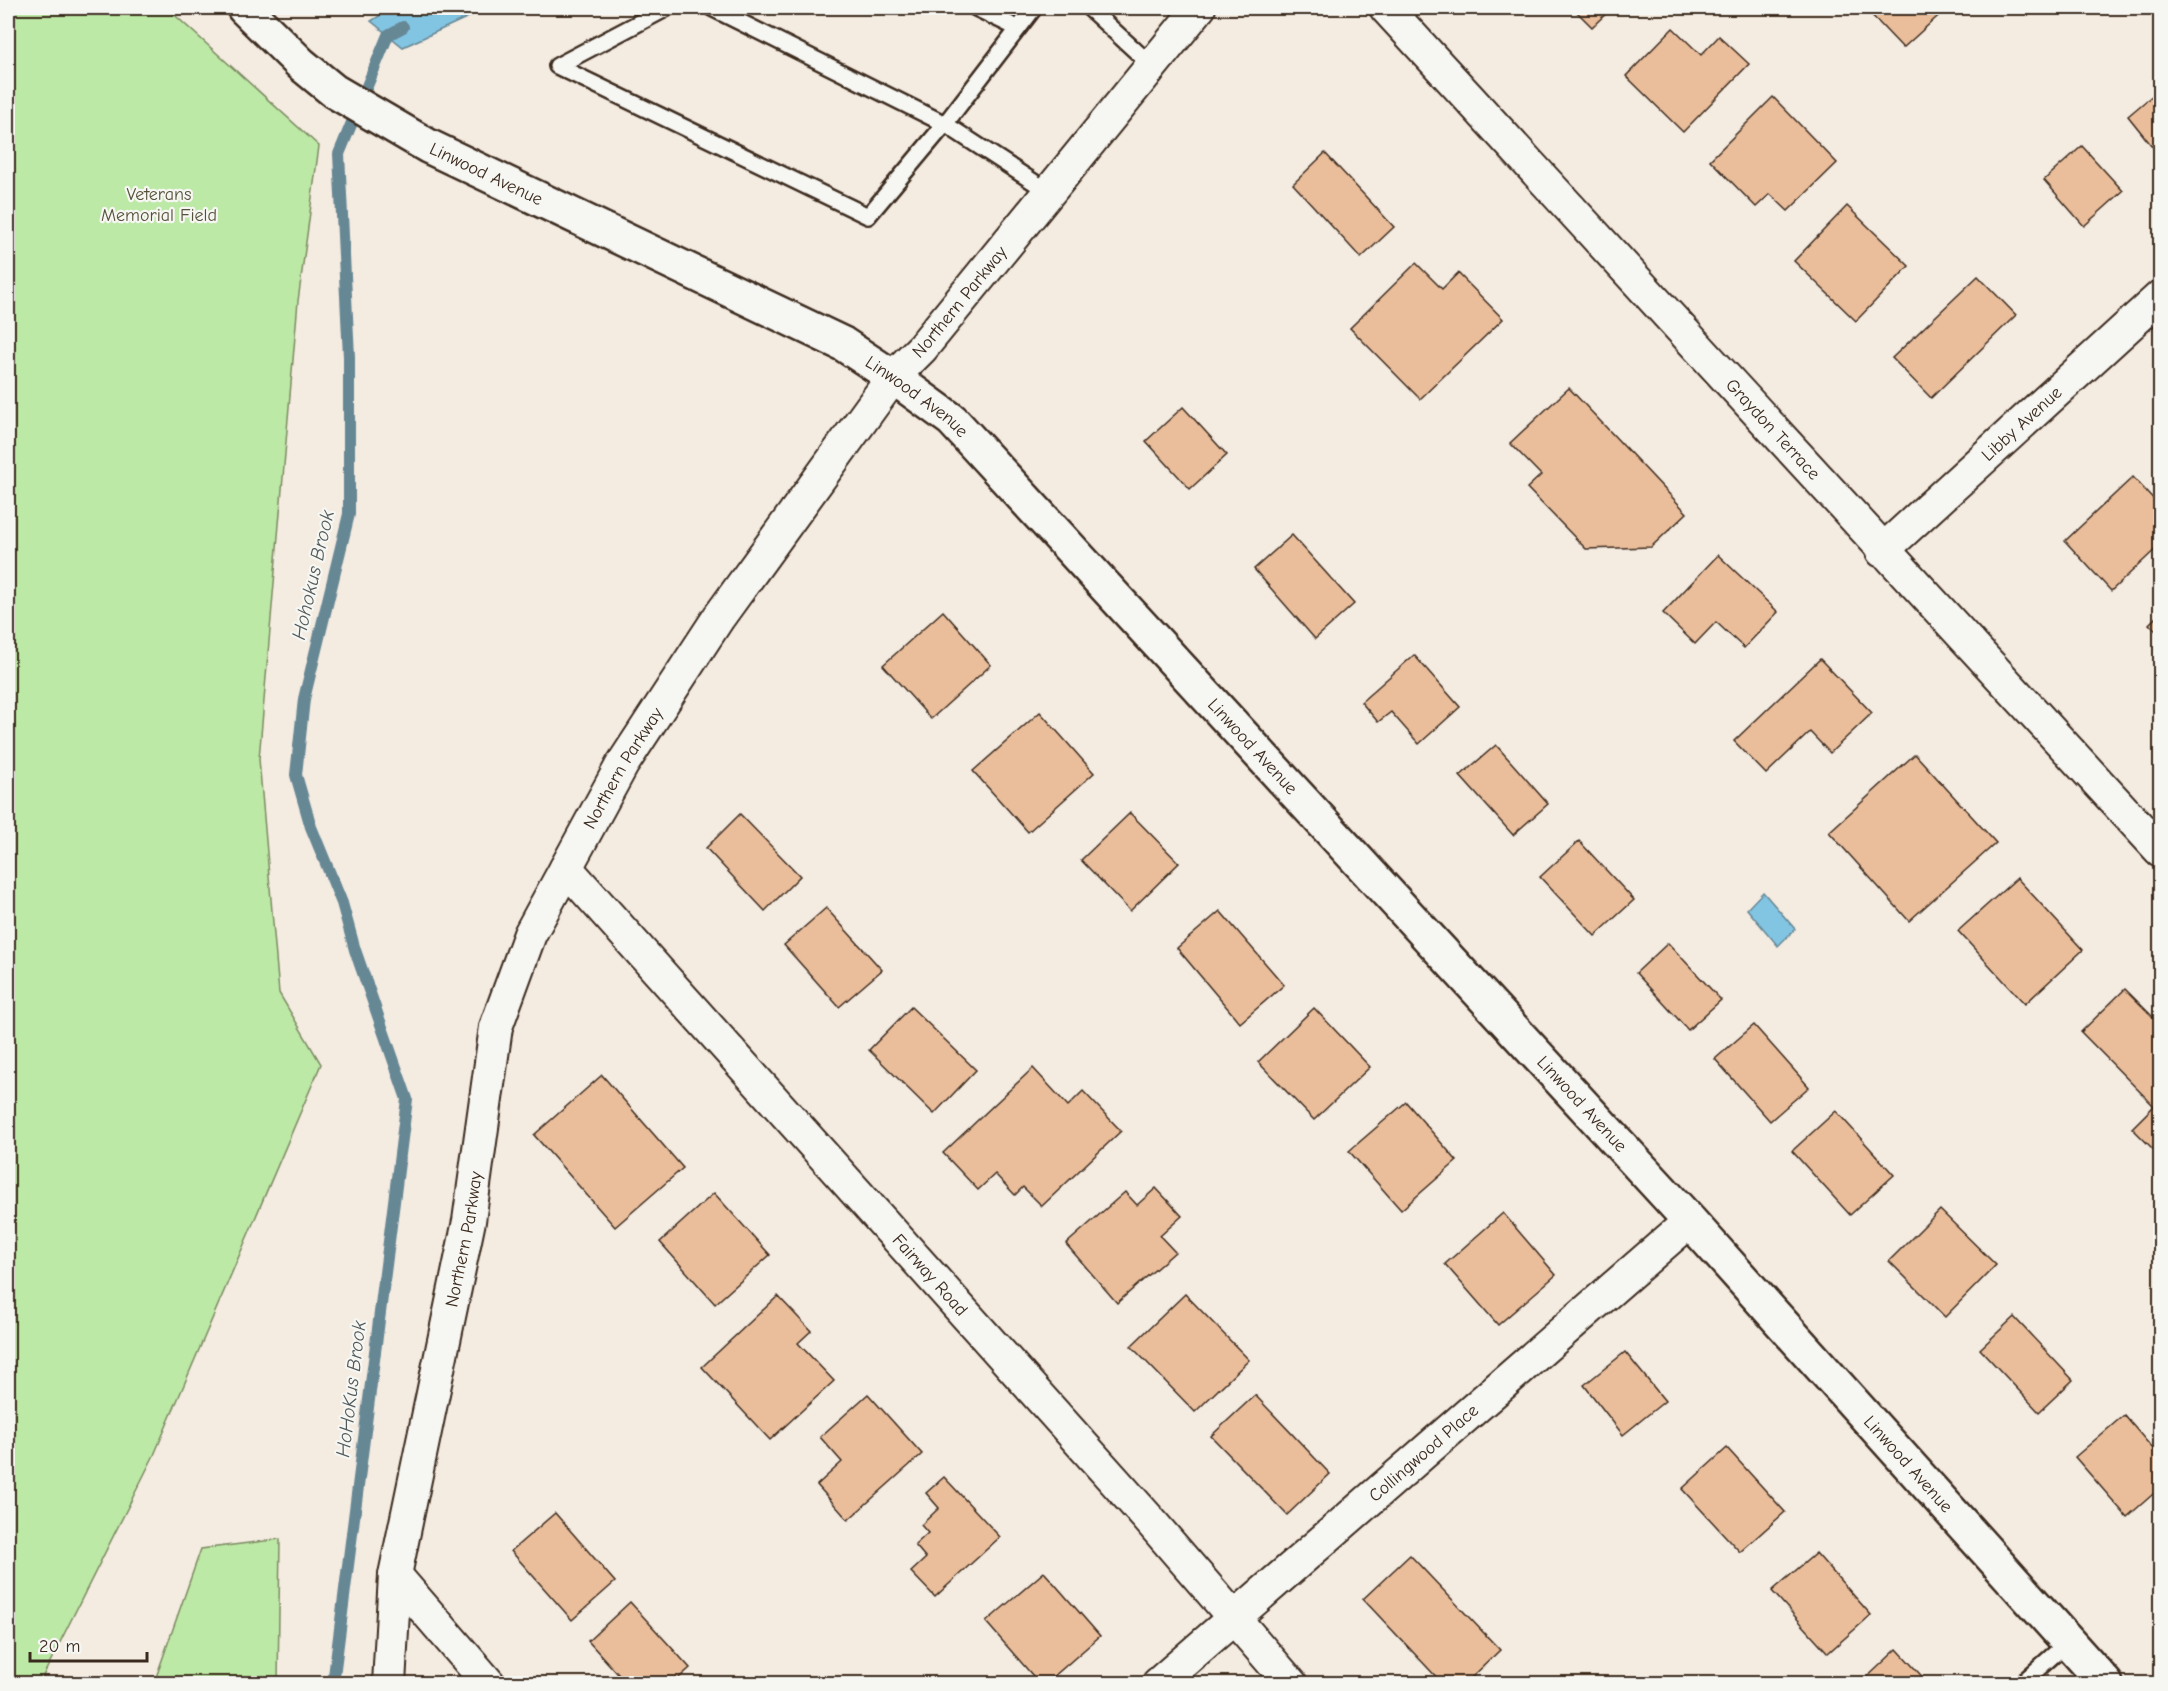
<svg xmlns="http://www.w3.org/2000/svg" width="2168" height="1691" font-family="'Comic Neue',sans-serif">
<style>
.green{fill:#bde9a6;stroke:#7c8a62;stroke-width:1.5}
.water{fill:#82c5e3;stroke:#668794;stroke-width:1.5}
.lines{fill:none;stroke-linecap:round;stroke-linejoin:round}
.stream{stroke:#668794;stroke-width:12}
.building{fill:#ebbe9b;stroke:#3b2a1e;stroke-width:1.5}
.service-casing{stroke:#3b2a1e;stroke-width:20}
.minor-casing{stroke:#3b2a1e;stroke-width:36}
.secondary-casing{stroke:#3b2a1e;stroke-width:38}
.service{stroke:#f6f6f2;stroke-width:15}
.minor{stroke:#f6f6f2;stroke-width:32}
.secondary{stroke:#f6f6f2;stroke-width:33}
.labels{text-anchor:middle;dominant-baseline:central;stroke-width:4.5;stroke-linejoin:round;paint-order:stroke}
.street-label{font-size:18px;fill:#3b2a1e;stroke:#f6f6f2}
.park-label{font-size:18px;fill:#555039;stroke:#f6f6f2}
.water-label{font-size:20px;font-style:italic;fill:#505859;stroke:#f6f6f2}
</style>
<rect width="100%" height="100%" fill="#f4ebe1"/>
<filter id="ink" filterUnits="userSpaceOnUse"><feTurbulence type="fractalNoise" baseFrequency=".0167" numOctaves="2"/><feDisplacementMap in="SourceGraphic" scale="12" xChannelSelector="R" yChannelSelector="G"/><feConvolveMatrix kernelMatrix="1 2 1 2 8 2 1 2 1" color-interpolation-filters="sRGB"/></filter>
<g filter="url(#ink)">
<g class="green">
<path d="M 8,8 L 167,8 L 319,146 L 298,301 L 259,759 L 279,993 L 321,1064 L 154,1455 L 39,1684 L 8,1683 Z"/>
<path d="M 280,1539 L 278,1683 L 154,1683 L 201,1549 Z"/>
</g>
<g class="water">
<path d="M 392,8 L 488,8 L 403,47 L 371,21 Z"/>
<path d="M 1763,892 L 1795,929 L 1778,946 L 1747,909 Z"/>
</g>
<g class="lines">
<path class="stream" d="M 333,1684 L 407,1099 L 355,950 L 342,903 L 311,827 L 296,775 L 304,699 L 349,514 L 349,357 L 339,154 L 388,35 L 403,27"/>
</g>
<g class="building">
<path d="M 1573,8 L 1612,8 L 1592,27 Z"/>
<path d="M 1865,8 L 1947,8 L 1903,48 Z"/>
<path d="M 1673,28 L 1701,55 L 1719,36 L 1749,64 L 1683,132 L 1626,76 Z"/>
<path d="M 2160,89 L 2160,156 L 2128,116 Z"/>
<path d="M 1773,97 L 1837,163 L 1788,211 L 1770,194 L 1756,207 L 1710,160 Z"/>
<path d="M 2082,146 L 2123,191 L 2084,226 L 2044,180 Z"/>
<path d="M 1325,153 L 1394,227 L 1361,258 L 1293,184 Z"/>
<path d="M 1847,206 L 1909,266 L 1856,321 L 1794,261 Z"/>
<path d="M 1416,263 L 1442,289 L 1458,273 L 1503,319 L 1420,399 L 1350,328 Z"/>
<path d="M 1978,276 L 2016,315 L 1931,398 L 1892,358 Z"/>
<path d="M 1569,388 L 1687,513 L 1651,547 L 1586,549 L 1527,488 L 1541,475 L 1510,443 Z"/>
<path d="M 1183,407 L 1227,455 L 1190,489 L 1146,441 Z"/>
<path d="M 2133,477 L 2160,506 L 2160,545 L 2111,591 L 2065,541 Z"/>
<path d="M 1292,535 L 1354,604 L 1315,639 L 1254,569 Z"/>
<path d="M 1718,555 L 1778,612 L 1744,648 L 1716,622 L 1695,644 L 1663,613 Z"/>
<path d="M 943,611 L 991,665 L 931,719 L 883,665 Z"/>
<path d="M 2160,613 L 2160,635 L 2149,624 Z"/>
<path d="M 1414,655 L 1460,707 L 1419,744 L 1391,712 L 1378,722 L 1361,702 Z"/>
<path d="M 1820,659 L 1872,713 L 1830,753 L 1810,732 L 1766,774 L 1734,741 Z"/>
<path d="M 1040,712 L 1094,773 L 1028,832 L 973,771 Z"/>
<path d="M 1496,745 L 1548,804 L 1513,835 L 1460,776 Z"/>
<path d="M 1915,754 L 1996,843 L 1909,921 L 1829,832 Z"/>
<path d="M 1130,813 L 1179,863 L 1130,911 L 1081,860 Z"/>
<path d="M 740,814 L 800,876 L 765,911 L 706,848 Z"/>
<path d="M 1579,841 L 1634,900 L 1595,936 L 1540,877 Z"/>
<path d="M 2017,878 L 2083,950 L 2025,1004 L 1958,931 Z"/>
<path d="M 826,908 L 882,970 L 839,1007 L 784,945 Z"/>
<path d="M 1220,911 L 1284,985 L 1240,1023 L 1177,948 Z"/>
<path d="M 1668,943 L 1721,1000 L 1688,1030 L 1636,973 Z"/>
<path d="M 2125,989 L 2160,1024 L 2160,1156 L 2132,1128 L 2154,1106 L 2081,1032 Z"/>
<path d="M 911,1007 L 976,1070 L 934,1114 L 869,1050 Z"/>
<path d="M 1314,1008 L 1370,1067 L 1314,1120 L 1258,1062 Z"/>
<path d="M 1754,1025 L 1809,1087 L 1770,1121 L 1715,1059 Z"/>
<path d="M 1033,1068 L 1068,1106 L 1083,1091 L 1121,1131 L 1042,1206 L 1023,1187 L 1015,1195 L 995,1174 L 978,1190 L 943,1153 Z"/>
<path d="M 602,1075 L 683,1168 L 615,1227 L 534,1135 Z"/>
<path d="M 1406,1102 L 1457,1161 L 1401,1210 L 1349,1151 Z"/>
<path d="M 1836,1111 L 1894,1175 L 1850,1215 L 1792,1151 Z"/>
<path d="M 1156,1188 L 1182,1216 L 1160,1236 L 1175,1252 L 1117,1303 L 1066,1244 L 1125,1192 L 1137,1205 Z"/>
<path d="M 714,1193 L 770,1255 L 715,1304 L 660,1242 Z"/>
<path d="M 1940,1210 L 1996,1265 L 1945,1317 L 1889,1261 Z"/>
<path d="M 1503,1213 L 1556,1275 L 1498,1325 L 1445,1264 Z"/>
<path d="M 1185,1294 L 1249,1360 L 1195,1412 L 1131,1346 Z"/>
<path d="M 778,1296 L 811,1331 L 798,1343 L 834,1381 L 770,1440 L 702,1367 Z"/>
<path d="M 2014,1317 L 2073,1380 L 2039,1412 L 1980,1349 Z"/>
<path d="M 1625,1352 L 1665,1401 L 1623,1435 L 1584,1385 Z"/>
<path d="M 868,1394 L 922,1454 L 848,1520 L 817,1485 L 842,1462 L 820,1437 Z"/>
<path d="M 1255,1395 L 1330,1474 L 1287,1515 L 1211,1436 Z"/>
<path d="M 2124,1415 L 2160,1457 L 2160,1488 L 2127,1517 L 2075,1457 Z"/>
<path d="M 1727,1448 L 1785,1512 L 1740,1552 L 1682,1489 Z"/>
<path d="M 944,1477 L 1000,1537 L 935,1597 L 911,1572 L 926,1558 L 915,1545 L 928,1533 L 921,1525 L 939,1508 L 926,1493 Z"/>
<path d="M 555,1513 L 615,1582 L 572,1620 L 511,1551 Z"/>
<path d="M 1816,1553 L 1871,1615 L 1828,1653 L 1772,1591 Z"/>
<path d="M 1410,1555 L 1500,1650 L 1465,1684 L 1443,1684 L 1363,1599 Z"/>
<path d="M 1044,1572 L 1100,1636 L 1045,1684 L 1040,1684 L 986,1622 Z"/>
<path d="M 630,1602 L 690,1668 L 672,1684 L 627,1684 L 588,1641 Z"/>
<path d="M 1897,1649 L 1929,1684 L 1865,1684 L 1863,1681 Z"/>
</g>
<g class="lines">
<defs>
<g id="service">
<path d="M 667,8 L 557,66 L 868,216 L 945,124 L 1034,8"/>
<path d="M 712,8 L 945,124 L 1049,192"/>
<path d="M 976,8 L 1017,28"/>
<path d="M 1089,8 L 1151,65"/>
<path d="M 2021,1684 L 2068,1642"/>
</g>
<g id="minor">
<path id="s1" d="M 1386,8 L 2160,850"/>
<path id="s2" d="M 1882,551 L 2160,297"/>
<path id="s3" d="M 566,868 L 1146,1516 L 1291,1684"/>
<path d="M 395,1575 L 489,1684"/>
<path id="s4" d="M 389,1684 L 395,1575 L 469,1221 L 496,1027 L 530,934 L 622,765 L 719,617 L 893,377 L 922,348 L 1199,8"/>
<path id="s5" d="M 1158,1684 L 1690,1221"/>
</g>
<g id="secondary">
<path id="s6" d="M 244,8 L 301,64 L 334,91 L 428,146 L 843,344 L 893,377 L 952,420 L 1690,1221 L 2106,1684"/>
</g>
</defs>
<use href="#service" class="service-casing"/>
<use href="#minor" class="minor-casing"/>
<use href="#secondary" class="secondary-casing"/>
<use href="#service" class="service"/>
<use href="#minor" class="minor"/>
<use href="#secondary" class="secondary"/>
</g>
</g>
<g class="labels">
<g class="street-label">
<text stroke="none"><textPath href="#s6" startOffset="296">Linwood Avenue</textPath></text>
<text stroke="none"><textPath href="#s4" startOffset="1532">Northern Parkway</textPath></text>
<text stroke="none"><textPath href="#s6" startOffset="782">Linwood Avenue</textPath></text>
<text stroke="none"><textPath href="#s2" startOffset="189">Libby Avenue</textPath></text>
<text stroke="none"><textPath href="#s1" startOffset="572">Graydon Terrace</textPath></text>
<text stroke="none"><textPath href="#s6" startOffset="1268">Linwood Avenue</textPath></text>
<text stroke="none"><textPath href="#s4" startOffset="956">Northern Parkway</textPath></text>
<text stroke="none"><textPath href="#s6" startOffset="1754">Linwood Avenue</textPath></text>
<text stroke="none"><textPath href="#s4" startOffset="452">Northern Parkway</textPath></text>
<text stroke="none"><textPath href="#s3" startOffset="546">Fairway Road</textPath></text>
<text stroke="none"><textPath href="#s5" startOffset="352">Collingwood Place</textPath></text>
<text stroke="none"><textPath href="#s6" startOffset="2240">Linwood Avenue</textPath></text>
</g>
<g class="park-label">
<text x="159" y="194">Veterans<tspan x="159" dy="21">Memorial Field</tspan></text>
</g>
<g class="water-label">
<text transform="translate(313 575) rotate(-77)">Hohokus Brook</text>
<text transform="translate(351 1389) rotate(-83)">HoHoKus Brook</text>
</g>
</g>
<rect width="2168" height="1691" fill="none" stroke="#f6f6f2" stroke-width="30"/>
<rect x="15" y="15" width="2138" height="1661" fill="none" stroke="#3b2a1e" stroke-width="2" filter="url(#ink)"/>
<path d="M30 1652v9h117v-9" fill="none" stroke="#3b2a1e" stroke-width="3"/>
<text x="39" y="1652" font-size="18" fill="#3b2a1e" stroke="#f6f6f2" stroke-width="4.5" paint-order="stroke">20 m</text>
</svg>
